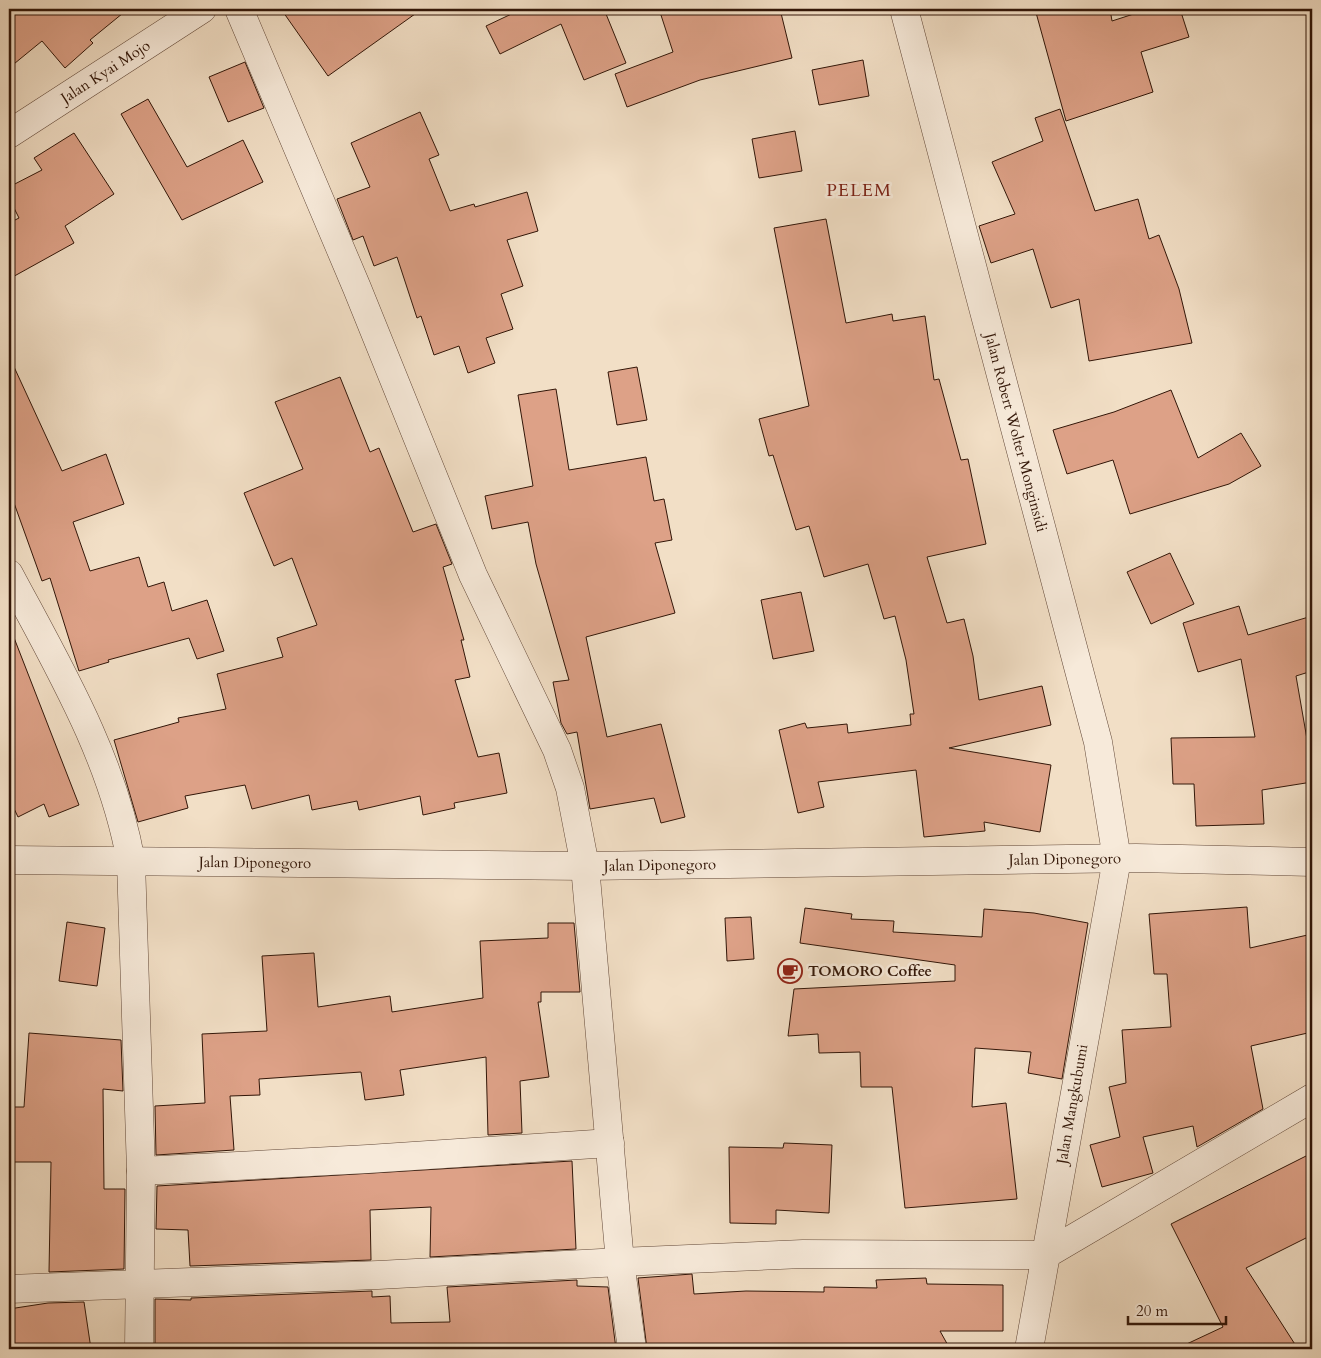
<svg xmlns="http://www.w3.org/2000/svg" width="1321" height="1358" font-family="Cardo,serif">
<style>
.building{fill:#dda187;stroke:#321608}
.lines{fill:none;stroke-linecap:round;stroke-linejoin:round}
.minor-casing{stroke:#624838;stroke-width:29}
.minor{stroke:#f7eada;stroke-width:28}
.labels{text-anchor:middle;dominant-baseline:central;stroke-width:5;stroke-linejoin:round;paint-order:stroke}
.street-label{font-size:15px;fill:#321608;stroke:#f7eada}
.poi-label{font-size:15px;font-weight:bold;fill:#321608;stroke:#f7eada;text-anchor:start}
.quarter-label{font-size:18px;letter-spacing:1px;fill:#7a1f14;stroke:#f7eada}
</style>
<rect width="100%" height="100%" fill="#f2dfc6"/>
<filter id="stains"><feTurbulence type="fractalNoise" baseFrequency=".004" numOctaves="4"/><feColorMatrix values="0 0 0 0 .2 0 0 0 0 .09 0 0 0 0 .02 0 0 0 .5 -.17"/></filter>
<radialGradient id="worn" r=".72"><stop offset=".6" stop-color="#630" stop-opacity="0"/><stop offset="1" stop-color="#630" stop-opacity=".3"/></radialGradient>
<g class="building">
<path d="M 9,9 L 128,9 L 90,40 L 93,43 L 65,68 L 42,41 L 9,68 Z"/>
<path d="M 281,9 L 422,9 L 328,76 Z"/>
<path d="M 522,9 L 604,9 L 626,63 L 584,80 L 561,24 L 500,54 L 486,26 Z"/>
<path d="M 659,9 L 780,9 L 792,58 L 700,80 L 627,107 L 615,74 L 673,52 Z"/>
<path d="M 1035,9 L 1110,9 L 1112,21 L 1149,9 L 1180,9 L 1189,37 L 1141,52 L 1153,92 L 1066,121 Z"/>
<path d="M 863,60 L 869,96 L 819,105 L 812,70 Z"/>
<path d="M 245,62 L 264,108 L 228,122 L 209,77 Z"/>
<path d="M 148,99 L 187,167 L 243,140 L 263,182 L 182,220 L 121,114 Z"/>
<path d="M 1060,109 L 1095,211 L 1138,199 L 1149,239 L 1159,235 L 1179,289 L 1192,343 L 1089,361 L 1079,299 L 1051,308 L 1033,249 L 991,263 L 979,226 L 1015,214 L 992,162 L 1043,141 L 1035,118 Z"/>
<path d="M 420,112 L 439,155 L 429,159 L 450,211 L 474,204 L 475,207 L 527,192 L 538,231 L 507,240 L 523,286 L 501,294 L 513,329 L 486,338 L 495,363 L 468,373 L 459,346 L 434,355 L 421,316 L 417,318 L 397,257 L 374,266 L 363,236 L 353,240 L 337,199 L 370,187 L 351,143 Z"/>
<path d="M 795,131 L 802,171 L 759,178 L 752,139 Z"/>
<path d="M 74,133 L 114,194 L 65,226 L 74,243 L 9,279 L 9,223 L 19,218 L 9,198 L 9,187 L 42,170 L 34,158 Z"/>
<path d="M 826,219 L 846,323 L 892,314 L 893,321 L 925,316 L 934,380 L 939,379 L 961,460 L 968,459 L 986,544 L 927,557 L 947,623 L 964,619 L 973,656 L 979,700 L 1042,686 L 1051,725 L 949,748 L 1051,765 L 1040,832 L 984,822 L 985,831 L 924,837 L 916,770 L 818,782 L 824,807 L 798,813 L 779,730 L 805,723 L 807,728 L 847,724 L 848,733 L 911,725 L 910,714 L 914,714 L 906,660 L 895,616 L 884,619 L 868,564 L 824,577 L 809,526 L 796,530 L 773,455 L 769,456 L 759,419 L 809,406 L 774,228 Z"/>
<path d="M 9,356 L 62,471 L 106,454 L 124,504 L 73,522 L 90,571 L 139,557 L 148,587 L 164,582 L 172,611 L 207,600 L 224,651 L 197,659 L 189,638 L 108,660 L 109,662 L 79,671 L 50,578 L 42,581 L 9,489 Z"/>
<path d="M 637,367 L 647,420 L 617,425 L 608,372 Z"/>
<path d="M 340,377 L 370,452 L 379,448 L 413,532 L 436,524 L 452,564 L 443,567 L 464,640 L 461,640 L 470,677 L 455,680 L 478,757 L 499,753 L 507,793 L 454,803 L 455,808 L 423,815 L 420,796 L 359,810 L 357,801 L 312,810 L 309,795 L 252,809 L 245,785 L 185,796 L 188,808 L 138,822 L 114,740 L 179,722 L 178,718 L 226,709 L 217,674 L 283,657 L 277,638 L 317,625 L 292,558 L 274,566 L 244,493 L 303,469 L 275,402 Z"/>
<path d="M 556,389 L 569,470 L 646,457 L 654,501 L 664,499 L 672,540 L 655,543 L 675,613 L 586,637 L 607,737 L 661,724 L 685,817 L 661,823 L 654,798 L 590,809 L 577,732 L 567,734 L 561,723 L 553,682 L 569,680 L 536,564 L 528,522 L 492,529 L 485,496 L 533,486 L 518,395 Z"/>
<path d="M 1171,390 L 1198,458 L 1241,433 L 1261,466 L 1229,484 L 1130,514 L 1113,460 L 1067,474 L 1053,430 L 1114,412 Z"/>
<path d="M 1170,553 L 1194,604 L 1151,624 L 1127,572 Z"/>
<path d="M 801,592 L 814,651 L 773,659 L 761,600 Z"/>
<path d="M 1239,606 L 1248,635 L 1312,616 L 1312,671 L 1296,676 L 1308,745 L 1312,744 L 1312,782 L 1262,790 L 1264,824 L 1196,826 L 1194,784 L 1173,784 L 1171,738 L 1255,737 L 1241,659 L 1198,672 L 1183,623 Z"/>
<path d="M 9,630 L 11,630 L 79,805 L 49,817 L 44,804 L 18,817 L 9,798 Z"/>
<path d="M 1247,907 L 1250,948 L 1312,934 L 1312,1032 L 1251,1046 L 1263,1109 L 1197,1147 L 1193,1126 L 1143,1137 L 1153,1173 L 1102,1187 L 1090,1145 L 1120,1137 L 1109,1087 L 1126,1083 L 1122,1030 L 1171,1027 L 1167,974 L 1154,974 L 1149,914 Z"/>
<path d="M 805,908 L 852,914 L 851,919 L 894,921 L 893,932 L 982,937 L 984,909 L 1034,913 L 1088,923 L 1062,1079 L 1028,1073 L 1031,1052 L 975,1048 L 972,1107 L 1006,1103 L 1017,1199 L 905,1208 L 892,1087 L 861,1087 L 860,1052 L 819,1053 L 818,1034 L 788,1036 L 794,989 L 955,981 L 955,965 L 800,943 Z"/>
<path d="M 751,917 L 754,959 L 727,961 L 725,918 Z"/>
<path d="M 67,922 L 105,928 L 97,986 L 59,981 Z"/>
<path d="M 548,923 L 574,923 L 580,992 L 541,992 L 541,1002 L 538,1002 L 549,1077 L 520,1081 L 522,1133 L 488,1135 L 486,1057 L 400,1070 L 404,1095 L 365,1100 L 361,1072 L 259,1079 L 260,1095 L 230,1096 L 234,1150 L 156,1155 L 155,1106 L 205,1103 L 202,1034 L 267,1031 L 262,956 L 314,953 L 318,1007 L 390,996 L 392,1012 L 483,998 L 480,941 L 548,938 Z"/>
<path d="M 29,1033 L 121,1040 L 123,1091 L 103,1089 L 104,1189 L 125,1189 L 124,1269 L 49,1272 L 51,1162 L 11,1162 L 9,1107 L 24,1107 Z"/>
<path d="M 784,1143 L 832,1145 L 829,1213 L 776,1210 L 776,1224 L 730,1223 L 729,1147 L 783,1148 Z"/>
<path d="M 1312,1153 L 1312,1235 L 1246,1268 L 1298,1349 L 1176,1349 L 1223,1327 L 1171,1224 Z"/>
<path d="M 572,1161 L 576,1249 L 430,1257 L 431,1207 L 370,1210 L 371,1260 L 190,1266 L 188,1230 L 156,1229 L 157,1186 Z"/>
<path d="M 692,1274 L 694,1294 L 746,1291 L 824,1292 L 824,1287 L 877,1288 L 876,1280 L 926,1278 L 927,1284 L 1003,1285 L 1003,1331 L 940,1331 L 950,1349 L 647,1349 L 638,1278 Z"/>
<path d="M 577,1280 L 577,1286 L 608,1287 L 616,1349 L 155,1349 L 155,1299 L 191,1300 L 191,1298 L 372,1291 L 372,1297 L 390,1296 L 391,1323 L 450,1322 L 447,1287 Z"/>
<path d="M 84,1302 L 91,1349 L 9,1349 L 9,1309 L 48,1303 Z"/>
</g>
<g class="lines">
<defs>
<g id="minor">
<path d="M 239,9 L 357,288 L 473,575 L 557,750 L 570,788 L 585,866 L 620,1262 L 632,1349"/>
<path id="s1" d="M 904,9 L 1098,742 L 1117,859 L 1029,1349"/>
<path id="s2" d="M 9,134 L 202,9"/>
<path d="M 9,574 C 58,666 113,758 131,862 L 141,1171 L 139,1349"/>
<path id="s3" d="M 9,860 L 585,866 L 1136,858 L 1312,862"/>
<path d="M 141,1171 L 368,1159 L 610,1143"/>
<path d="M 9,1289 L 378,1275 L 620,1262 L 803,1254 L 1045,1255 L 1312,1098"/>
</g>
</defs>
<use href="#minor" class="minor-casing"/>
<use href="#minor" class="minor"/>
</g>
<defs>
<symbol id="cafe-ring" viewBox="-11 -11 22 22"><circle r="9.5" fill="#f7eada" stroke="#8f2418" stroke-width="1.5"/><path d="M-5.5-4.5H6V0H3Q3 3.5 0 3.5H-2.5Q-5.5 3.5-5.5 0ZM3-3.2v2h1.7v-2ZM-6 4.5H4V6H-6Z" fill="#8f2418"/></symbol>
</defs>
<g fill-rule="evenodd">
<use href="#cafe-ring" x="776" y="957" width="28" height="28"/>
</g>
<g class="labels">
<g class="street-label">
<text stroke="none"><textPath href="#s2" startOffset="115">Jalan Kyai Mojo</textPath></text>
<text stroke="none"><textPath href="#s1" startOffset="438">Jalan Robert Wolter Monginsidi</textPath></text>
<text stroke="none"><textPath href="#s3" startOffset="1056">Jalan Diponegoro</textPath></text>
<text stroke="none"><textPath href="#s3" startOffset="246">Jalan Diponegoro</textPath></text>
<text stroke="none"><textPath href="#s3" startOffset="651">Jalan Diponegoro</textPath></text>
<text transform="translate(1072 1104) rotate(-80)">Jalan Mangkubumi</text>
</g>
<g class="poi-label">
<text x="808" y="971">TOMORO Coffee</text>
</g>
<g class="quarter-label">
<text x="859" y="190">PELEM</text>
</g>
</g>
<rect width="1321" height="1358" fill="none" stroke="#f2dfc6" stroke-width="30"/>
<rect x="10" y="10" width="1301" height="1338" fill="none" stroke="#321608" stroke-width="2.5"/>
<rect x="15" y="15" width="1291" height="1328" fill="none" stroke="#321608"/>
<path d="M1128 1316v8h98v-8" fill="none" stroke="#321608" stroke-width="2.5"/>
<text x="1136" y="1316" font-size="15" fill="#321608" stroke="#f7eada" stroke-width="4" paint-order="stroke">20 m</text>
<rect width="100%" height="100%" filter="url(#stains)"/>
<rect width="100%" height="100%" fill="url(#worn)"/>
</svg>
